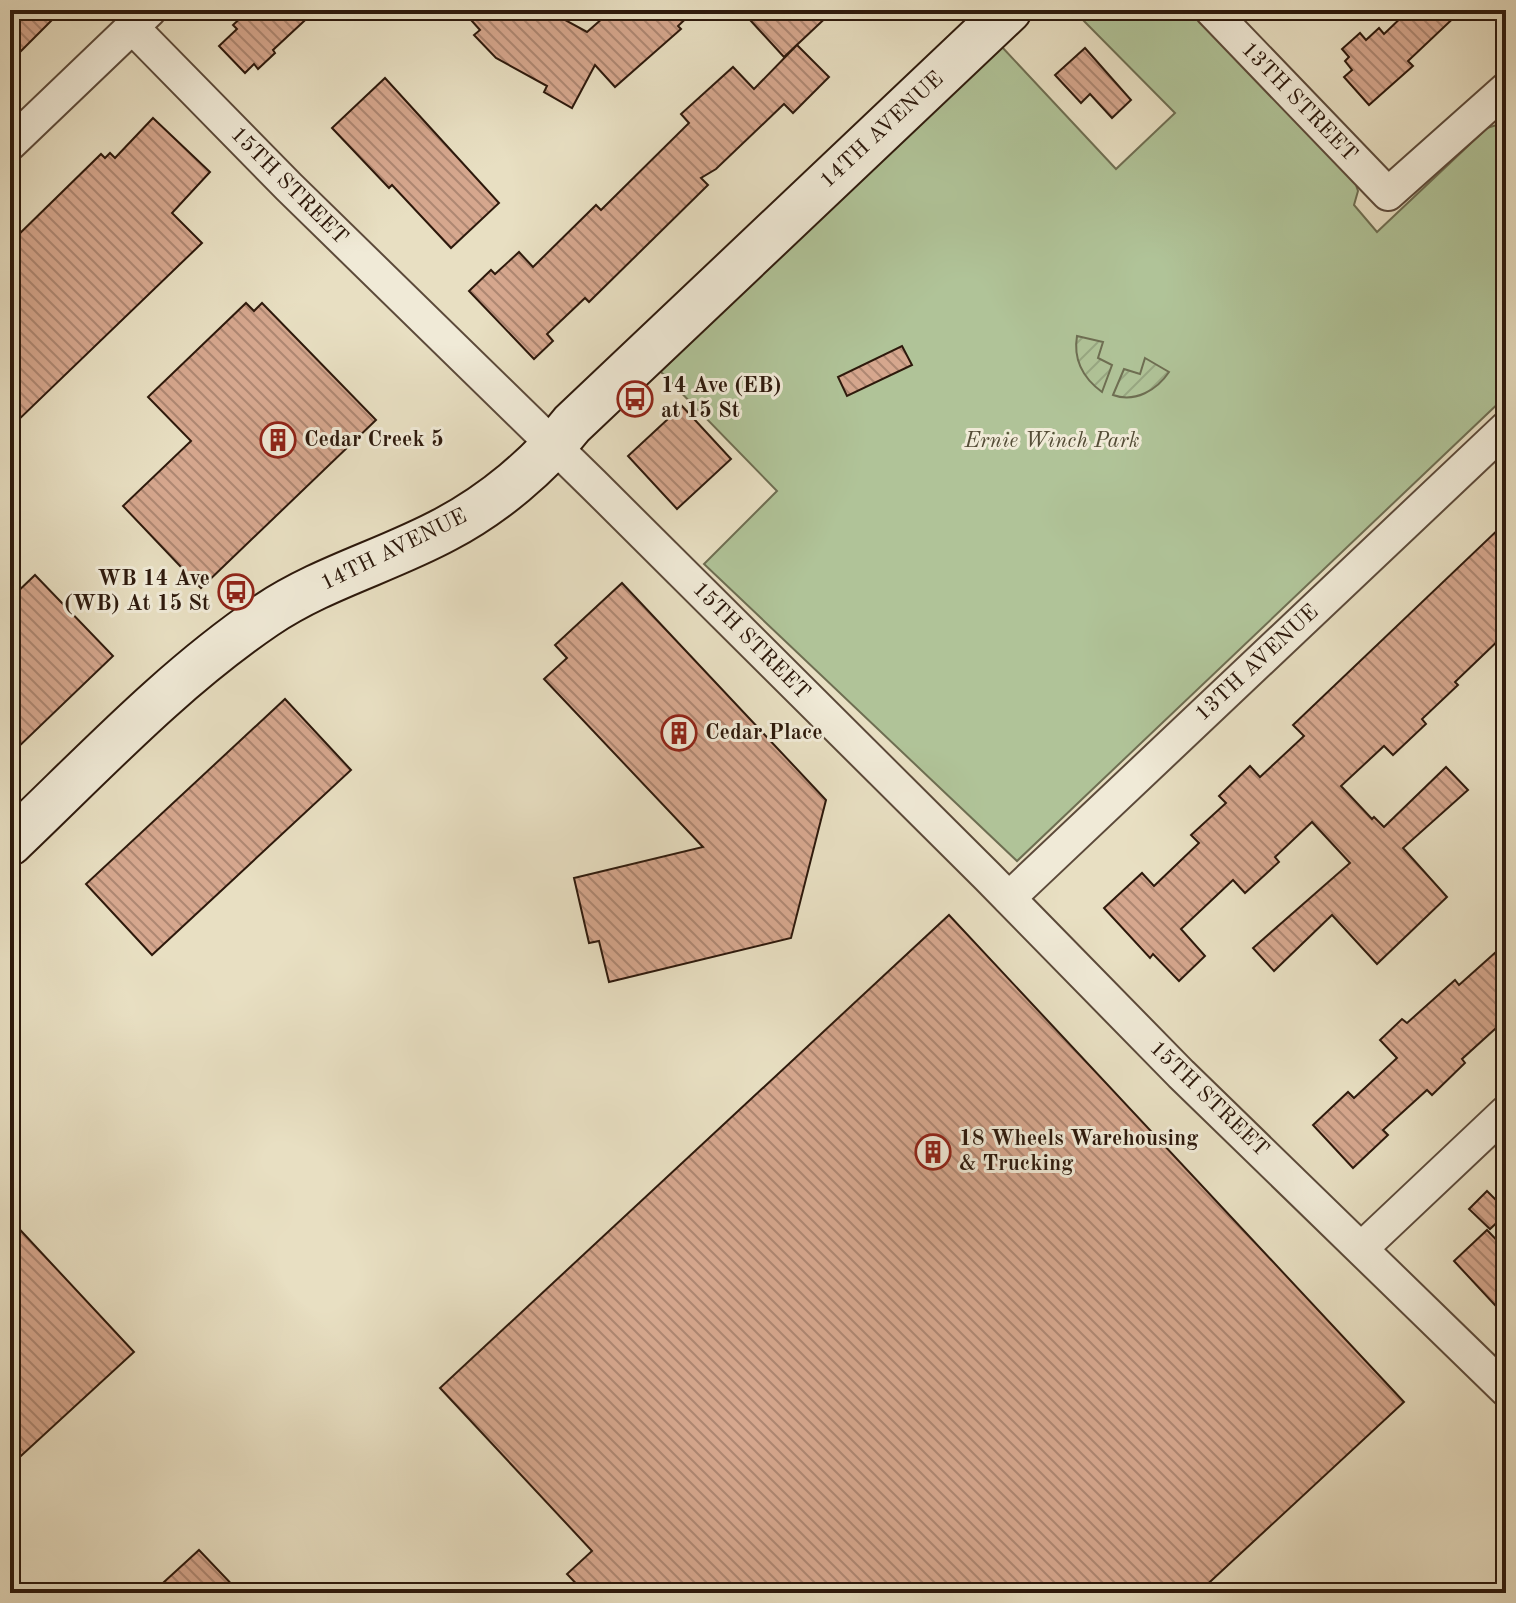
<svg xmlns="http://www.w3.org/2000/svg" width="1516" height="1603" font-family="'Old Standard TT',serif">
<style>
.green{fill:#b0c398;stroke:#6e6e52;stroke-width:2}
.garden{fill:url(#garden-furrows);stroke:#6e6e52;stroke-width:2}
.building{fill:url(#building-back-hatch);stroke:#2d190c;stroke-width:2}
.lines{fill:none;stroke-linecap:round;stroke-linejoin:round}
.street-casing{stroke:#5c4a3a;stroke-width:36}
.secondary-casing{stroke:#2d190c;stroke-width:48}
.street{stroke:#f0ead7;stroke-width:32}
.secondary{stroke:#f0ead7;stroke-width:44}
.labels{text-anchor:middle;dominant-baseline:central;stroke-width:6;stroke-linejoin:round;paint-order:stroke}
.street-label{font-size:22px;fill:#2d190c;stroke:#f0ead7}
.poi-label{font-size:22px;font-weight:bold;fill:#2d190c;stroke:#f0ead7;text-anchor:start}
.park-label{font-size:22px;font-style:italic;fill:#544c36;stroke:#f0ead7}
</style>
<defs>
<pattern id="garden-furrows" width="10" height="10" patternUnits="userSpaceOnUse" patternTransform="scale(2)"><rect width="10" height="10" fill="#b0c398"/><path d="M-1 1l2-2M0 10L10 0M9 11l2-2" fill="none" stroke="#98a782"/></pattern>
<pattern id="building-back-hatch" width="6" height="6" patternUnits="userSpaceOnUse" patternTransform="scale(2)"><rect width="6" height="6" fill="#d6a78e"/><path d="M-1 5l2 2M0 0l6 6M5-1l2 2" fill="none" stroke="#ae8772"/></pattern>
</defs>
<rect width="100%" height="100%" fill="#e8dfc2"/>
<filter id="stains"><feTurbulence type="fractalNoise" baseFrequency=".0025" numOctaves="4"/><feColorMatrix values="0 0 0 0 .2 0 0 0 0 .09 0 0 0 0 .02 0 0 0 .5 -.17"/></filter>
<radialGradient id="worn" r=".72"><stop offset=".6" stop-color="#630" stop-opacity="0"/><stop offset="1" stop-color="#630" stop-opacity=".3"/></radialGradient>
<path class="green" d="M 1073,10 L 1194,10 L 1353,176 L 1358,191 L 1354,205 L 1377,232 L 1487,128 L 1506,122 L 1506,396 L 1017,861 L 704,564 L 777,491 L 660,371 L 1002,47 L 1116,169 L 1175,113 Z"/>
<g class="garden">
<path d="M 1077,336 L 1103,342 L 1098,358 L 1112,365 L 1102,392 C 1083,378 1073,360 1077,336 Z"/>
<path d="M 1145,358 L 1169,372 C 1157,390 1135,403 1113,395 L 1124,369 L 1140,374 Z"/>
</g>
<g class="building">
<path d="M 10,10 L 62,10 L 10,62 Z"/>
<path d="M 249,10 L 316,10 L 273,50 L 275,53 L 258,69 L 254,64 L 245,73 L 219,46 L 237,29 L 233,25 Z"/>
<path d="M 462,10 L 554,10 L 554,14 L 587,32 L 612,10 L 695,10 L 678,26 L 681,29 L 615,87 L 595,65 L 572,108 L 544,92 L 547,86 L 496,58 L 474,35 L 480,30 Z"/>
<path d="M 764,10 L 834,10 L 784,57 L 751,21 Z"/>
<path d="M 1409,10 L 1462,10 L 1408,61 L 1413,66 L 1369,105 L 1344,77 L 1352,70 L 1345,61 L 1349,57 L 1342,49 L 1360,33 L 1366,40 L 1379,28 L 1384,34 Z"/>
<path d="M 797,45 L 829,77 L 793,113 L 784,104 L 716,169 L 701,178 L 708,185 L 589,302 L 585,298 L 547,334 L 553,341 L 534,359 L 469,291 L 491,270 L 495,274 L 519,252 L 533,267 L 596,205 L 601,210 L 689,123 L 681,114 L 733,67 L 754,89 Z"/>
<path d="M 1085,48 L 1131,100 L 1112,118 L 1090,94 L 1081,103 L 1055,75 Z"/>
<path d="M 385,78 L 499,203 L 451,248 L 392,185 L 389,188 L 332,128 Z"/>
<path d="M 153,118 L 210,172 L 172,213 L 202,243 L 10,428 L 10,243 L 101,154 L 105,158 L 110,153 L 115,158 Z"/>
<path d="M 246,303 L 254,311 L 262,303 L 376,420 L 201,588 L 123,506 L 191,441 L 148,397 Z"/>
<path d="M 902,346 L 912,365 L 847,396 L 838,377 Z"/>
<path d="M 682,406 L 731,459 L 677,509 L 628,456 Z"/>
<path d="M 1506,522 L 1506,633 L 1455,682 L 1458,685 L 1422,719 L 1426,724 L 1393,755 L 1384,746 L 1341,786 L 1372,819 L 1374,817 L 1384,827 L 1446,767 L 1468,790 L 1403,848 L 1447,897 L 1377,964 L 1332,915 L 1274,971 L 1253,948 L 1350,863 L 1312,822 L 1275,857 L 1279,862 L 1245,893 L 1233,880 L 1181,929 L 1205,956 L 1179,981 L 1153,954 L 1150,958 L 1104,908 L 1142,873 L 1154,886 L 1199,843 L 1191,835 L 1226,803 L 1219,796 L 1250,766 L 1260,777 L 1304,736 L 1293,725 Z"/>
<path d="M 35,575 L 113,656 L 10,755 L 10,599 Z"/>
<path d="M 622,583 L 826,800 L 791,938 L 609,982 L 599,941 L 589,943 L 574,878 L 703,847 L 544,679 L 567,658 L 555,645 Z"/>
<path d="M 285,699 L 351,770 L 152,955 L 86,884 Z"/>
<path d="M 949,915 L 1404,1402 L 1198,1593 L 585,1593 L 567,1574 L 592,1551 L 440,1388 Z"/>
<path d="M 1506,943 L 1506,1019 L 1462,1059 L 1465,1063 L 1432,1095 L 1427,1090 L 1383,1130 L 1388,1135 L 1353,1168 L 1313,1125 L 1348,1092 L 1354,1098 L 1397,1058 L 1380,1040 L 1402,1019 L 1407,1023 L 1455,980 L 1459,985 Z"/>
<path d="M 1487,1191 L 1506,1210 L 1506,1214 L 1490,1229 L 1469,1209 Z"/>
<path d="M 10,1219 L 134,1352 L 10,1466 Z"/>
<path d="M 1487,1230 L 1506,1250 L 1506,1317 L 1454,1261 Z"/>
<path d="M 199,1550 L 240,1593 L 152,1593 Z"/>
</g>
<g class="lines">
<defs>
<g id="street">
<path d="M 1211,10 L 1388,194 L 1506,89"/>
<path d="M 132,27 L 289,187 L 593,484 L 988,877 L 1181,1074 L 1506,1390"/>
<path d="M 10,144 L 150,10"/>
<path d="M 1009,898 L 1506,428"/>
<path d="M 1362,1248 L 1506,1112"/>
</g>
<path id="secondary" d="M 10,843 C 92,765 171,680 265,616 C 321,578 387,561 446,529 C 493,504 539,466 572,424 L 1009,10"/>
</defs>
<use href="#street" class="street-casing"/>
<use href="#secondary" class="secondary-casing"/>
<use href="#street" class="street"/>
<use href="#secondary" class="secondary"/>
</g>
<defs>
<symbol id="bus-ring" viewBox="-11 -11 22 22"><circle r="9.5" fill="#f0ead7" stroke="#8f2418" stroke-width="1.5"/><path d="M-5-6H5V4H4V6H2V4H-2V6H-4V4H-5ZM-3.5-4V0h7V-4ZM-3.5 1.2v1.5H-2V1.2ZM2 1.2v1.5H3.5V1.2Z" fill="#8f2418"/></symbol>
<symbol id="building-ring" viewBox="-11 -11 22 22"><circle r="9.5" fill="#f0ead7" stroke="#8f2418" stroke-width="1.5"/><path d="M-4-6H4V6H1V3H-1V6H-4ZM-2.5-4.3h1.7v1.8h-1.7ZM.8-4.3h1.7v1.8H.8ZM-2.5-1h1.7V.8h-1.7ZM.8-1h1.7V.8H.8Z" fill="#8f2418"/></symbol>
</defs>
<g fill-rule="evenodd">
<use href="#bus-ring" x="615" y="379" width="40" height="40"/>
<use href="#building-ring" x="258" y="420" width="40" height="40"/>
<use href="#bus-ring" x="216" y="572" width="40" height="40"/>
<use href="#building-ring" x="659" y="713" width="40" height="40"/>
<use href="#building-ring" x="913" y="1132" width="40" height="40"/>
</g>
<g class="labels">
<g class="street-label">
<text transform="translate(1299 102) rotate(46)">13TH STREET</text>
<text transform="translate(882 130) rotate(-43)">14TH AVENUE</text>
<text transform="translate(289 186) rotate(45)">15TH STREET</text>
<text transform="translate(394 550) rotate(-26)">14TH AVENUE</text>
<text transform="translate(751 641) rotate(45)">15TH STREET</text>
<text transform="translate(1257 663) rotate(-43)">13TH AVENUE</text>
<text transform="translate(1209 1099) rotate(44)">15TH STREET</text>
</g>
<g class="poi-label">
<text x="661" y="386">14 Ave (EB)<tspan x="661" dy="25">at 15 St</tspan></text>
<text x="304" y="440">Cedar Creek 5</text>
<text x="210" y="579" text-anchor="end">WB 14 Ave<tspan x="210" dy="25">(WB) At 15 St</tspan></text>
<text x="705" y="733">Cedar Place</text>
<text x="959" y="1139">18 Wheels Warehousing<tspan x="959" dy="25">&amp; Trucking</tspan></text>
</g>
<g class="park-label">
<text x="1052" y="441">Ernie Winch Park</text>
</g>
</g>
<rect width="1516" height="1603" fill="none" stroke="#e8dfc2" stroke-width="40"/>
<rect x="12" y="12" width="1492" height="1579" fill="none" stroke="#2d190c" stroke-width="4"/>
<rect x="20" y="20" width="1476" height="1563" fill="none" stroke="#2d190c" stroke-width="2"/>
<rect width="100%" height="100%" filter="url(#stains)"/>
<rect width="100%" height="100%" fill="url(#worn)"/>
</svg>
